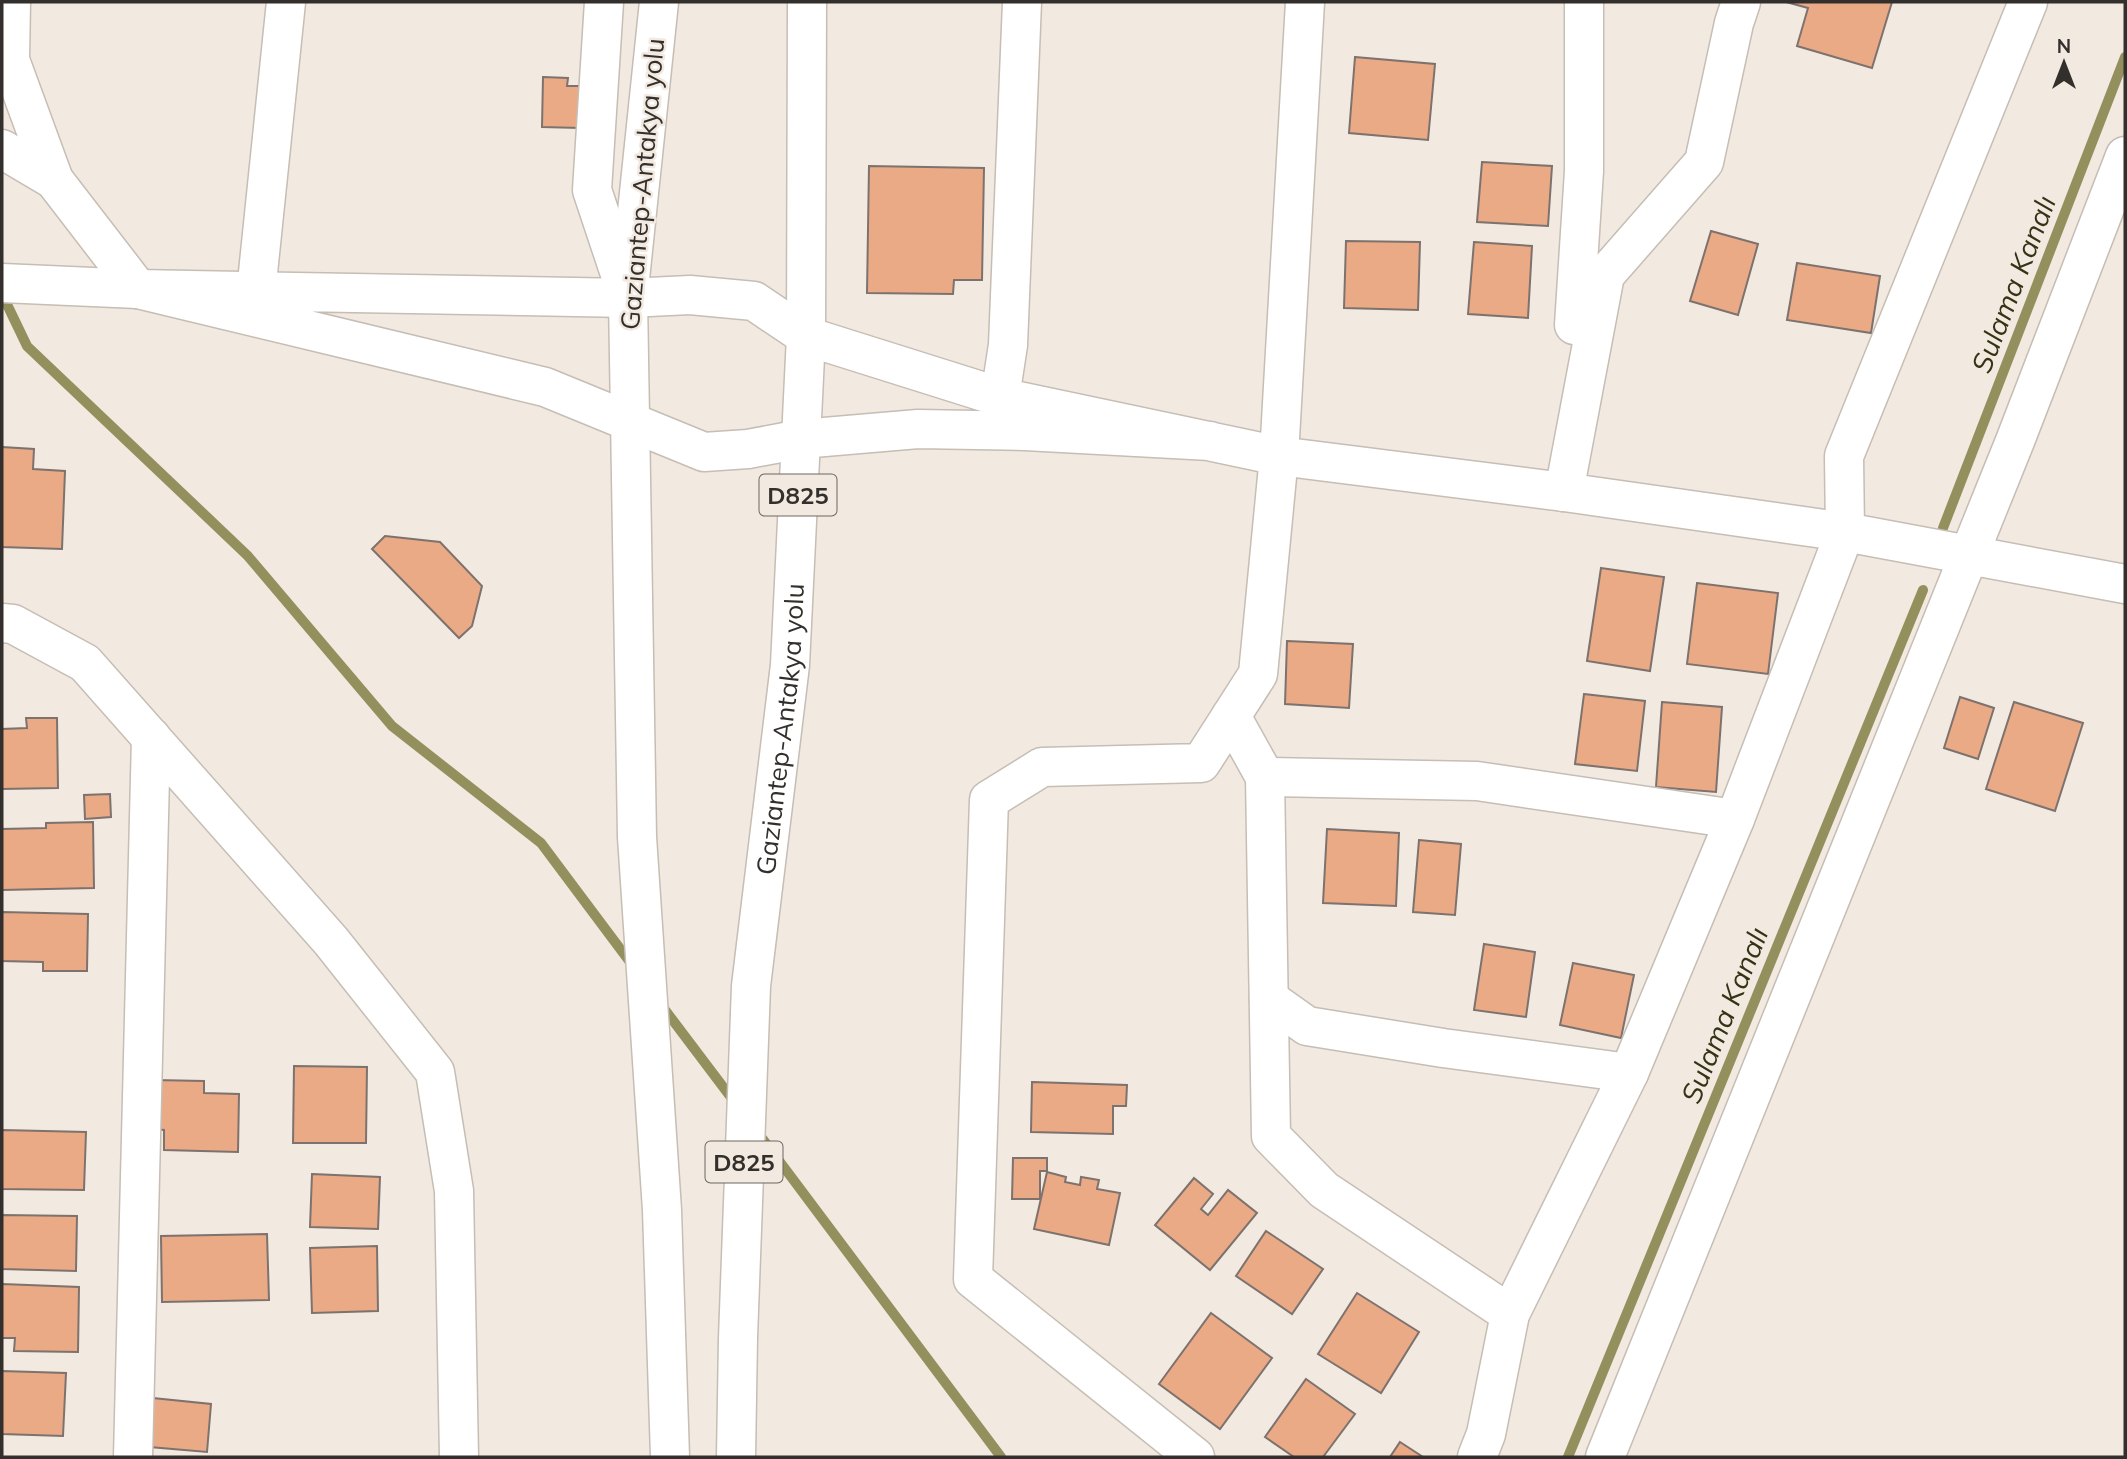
<svg xmlns="http://www.w3.org/2000/svg" width="2127" height="1459" font-family="Mulish,sans-serif">
<style>
.lines{fill:none;stroke-linecap:round;stroke-linejoin:round}
.stream{stroke:#94905e;stroke-width:10}
.building{fill:#ebaa86;stroke:#7d726d;stroke-width:2}
.minor-casing{stroke:#c6bdb4;stroke-width:41}
.highway-casing{stroke:#c6bdb4;stroke-width:41}
.minor{stroke:#fff;stroke-width:38}
.highway{stroke:#fff;stroke-width:38}
.labels{text-anchor:middle;dominant-baseline:central;stroke-width:5;stroke-linejoin:round;paint-order:stroke}
.shield{fill:#f2e9e0;stroke:#6c6762;stroke-width:2}
.shield-label{font-size:24px;font-weight:bold;fill:#332f2c}
.street-label{font-size:26px;fill:#332f2c;stroke:#f2e9e0}
.water-label{font-size:28px;font-style:italic;fill:#353314;stroke:#f2e9e0}
</style>
<rect width="100%" height="100%" fill="#f2e9e0"/>
<g class="lines">
<g class="stream">
<path d="M 2,294 L 27,346 L 247,555 L 392,726 L 541,843 L 633,966"/>
<path d="M 1943,528 L 2125,57"/>
<path d="M 659,1002 L 736,1104"/>
<path d="M 756,1130 L 1001,1457"/>
<path d="M 1568,1457 L 1923,590"/>
</g>
</g>
<g class="building">
<path d="M 1786,2 L 1892,2 L 1872,68 L 1797,46 L 1808,8 Z"/>
<path d="M 1355,57 L 1435,64 L 1428,140 L 1349,133 Z"/>
<path d="M 543,77 L 568,78 L 567,86 L 580,86 L 580,128 L 542,127 Z"/>
<path d="M 1482,162 L 1552,166 L 1548,226 L 1477,222 Z"/>
<path d="M 869,166 L 984,168 L 982,280 L 954,280 L 953,294 L 867,293 Z"/>
<path d="M 1711,231 L 1758,244 L 1738,315 L 1690,301 Z"/>
<path d="M 1346,241 L 1420,242 L 1418,310 L 1344,308 Z"/>
<path d="M 1474,242 L 1532,246 L 1528,318 L 1468,314 Z"/>
<path d="M 1797,263 L 1880,276 L 1871,333 L 1787,320 Z"/>
<path d="M 2,447 L 34,449 L 33,469 L 65,471 L 62,549 L 2,547 Z"/>
<path d="M 385,536 L 440,542 L 482,586 L 472,626 L 459,638 L 372,549 Z"/>
<path d="M 1601,568 L 1664,577 L 1650,671 L 1587,661 Z"/>
<path d="M 1697,583 L 1778,593 L 1768,674 L 1687,664 Z"/>
<path d="M 1287,641 L 1353,644 L 1349,708 L 1285,704 Z"/>
<path d="M 1584,694 L 1645,701 L 1637,771 L 1575,764 Z"/>
<path d="M 1960,697 L 1994,708 L 1978,759 L 1944,748 Z"/>
<path d="M 1662,702 L 1722,707 L 1716,792 L 1656,787 Z"/>
<path d="M 2014,702 L 2083,723 L 2055,811 L 1986,789 Z"/>
<path d="M 26,718 L 57,718 L 58,788 L 2,789 L 2,729 L 27,728 Z"/>
<path d="M 110,794 L 111,817 L 85,819 L 84,795 Z"/>
<path d="M 93,822 L 94,888 L 2,890 L 2,829 L 46,828 L 46,823 Z"/>
<path d="M 1327,829 L 1399,833 L 1396,906 L 1323,903 Z"/>
<path d="M 1419,840 L 1461,844 L 1455,915 L 1413,912 Z"/>
<path d="M 2,912 L 88,914 L 87,971 L 43,971 L 43,962 L 2,961 Z"/>
<path d="M 1484,944 L 1535,952 L 1526,1017 L 1474,1010 Z"/>
<path d="M 1573,963 L 1634,975 L 1621,1038 L 1560,1025 Z"/>
<path d="M 294,1066 L 367,1067 L 366,1143 L 293,1143 Z"/>
<path d="M 154,1080 L 204,1081 L 204,1093 L 239,1094 L 238,1152 L 164,1150 L 164,1130 L 153,1129 Z"/>
<path d="M 1032,1082 L 1127,1085 L 1126,1106 L 1113,1106 L 1113,1134 L 1031,1132 Z"/>
<path d="M 2,1130 L 86,1132 L 84,1190 L 2,1189 Z"/>
<path d="M 1013,1158 L 1047,1158 L 1047,1171 L 1040,1171 L 1040,1199 L 1012,1199 Z"/>
<path d="M 1047,1172 L 1066,1177 L 1065,1182 L 1080,1185 L 1081,1177 L 1099,1180 L 1097,1189 L 1120,1193 L 1109,1245 L 1034,1229 Z"/>
<path d="M 312,1174 L 380,1177 L 378,1229 L 310,1227 Z"/>
<path d="M 1194,1178 L 1213,1194 L 1201,1209 L 1208,1215 L 1228,1190 L 1257,1213 L 1210,1270 L 1155,1225 Z"/>
<path d="M 2,1215 L 77,1216 L 76,1271 L 2,1269 Z"/>
<path d="M 1266,1231 L 1323,1269 L 1292,1314 L 1236,1276 Z"/>
<path d="M 267,1234 L 269,1300 L 162,1302 L 161,1236 Z"/>
<path d="M 377,1246 L 378,1311 L 312,1313 L 310,1248 Z"/>
<path d="M 2,1284 L 79,1287 L 78,1352 L 14,1351 L 15,1338 L 2,1338 Z"/>
<path d="M 1357,1293 L 1419,1332 L 1381,1393 L 1318,1354 Z"/>
<path d="M 1211,1313 L 1272,1358 L 1220,1429 L 1159,1384 Z"/>
<path d="M 2,1371 L 66,1373 L 63,1436 L 2,1434 Z"/>
<path d="M 1306,1379 L 1355,1414 L 1323,1457 L 1294,1457 L 1265,1437 Z"/>
<path d="M 143,1397 L 211,1404 L 207,1452 L 138,1446 Z"/>
<path d="M 1400,1442 L 1423,1457 L 1390,1457 Z"/>
</g>
<g class="lines">
<defs>
<g id="minor">
<path d="M 11,2 L 10,60 L 54,180"/>
<path d="M 604,2 L 592,190 L 628,298"/>
<path d="M 2,149 L 54,180 L 138,289"/>
<path d="M 2,283 L 138,289"/>
<path d="M 256,292 L 286,2"/>
<path d="M 1574,325 L 1584,171 L 1584,2"/>
<path d="M 1000,397 L 1008,345 L 1022,2"/>
<path d="M 1210,441 L 1025,431 L 918,429 L 801,439 L 748,449 L 704,452 L 545,387 L 138,289 L 628,298 L 690,295 L 754,301 L 806,336 L 1000,397 L 1279,456 L 1564,492 L 1845,532 L 2125,584"/>
<path d="M 1564,492 L 1605,275 L 1704,162 L 1734,23 L 1741,2"/>
<path d="M 2,623 L 13,624 L 85,663 L 331,941 L 435,1072 L 454,1191 L 459,1457"/>
<path d="M 1231,716 L 1265,777 L 1271,1136 L 1324,1190 L 1510,1314"/>
<path d="M 1265,777 L 1477,781 L 1735,819"/>
<path d="M 1269,999 L 1307,1026 L 1443,1048 L 1629,1073"/>
<path d="M 133,1457 L 151,737"/>
<path d="M 1195,1457 L 973,1279 L 989,800 L 1042,767 L 1201,763 L 1258,674 L 1279,456 L 1305,2"/>
<path d="M 1477,1457 L 1486,1434 L 1510,1314 L 1629,1073 L 1735,819 L 1845,532 L 1844,456 L 2028,2"/>
<path d="M 1605,1457 L 2015,441 L 2125,156"/>
</g>
<g id="highway">
<path d="M 659,2 L 628,298 L 637,837 L 662,1210 L 670,1457"/>
<path id="s1" d="M 736,1457 L 738,1338 L 751,986 L 790,665 L 801,439 L 806,336 L 807,2"/>
</g>
</defs>
<use href="#minor" class="minor-casing"/>
<use href="#highway" class="highway-casing"/>
<use href="#minor" class="minor"/>
<use href="#highway" class="highway"/>
</g>
<g class="labels">
<g class="shield">
<rect x="759.5" y="474.5" width="77" height="41" rx="5"/>
<rect x="705.5" y="1141.5" width="77" height="41" rx="5"/>
</g>
<g class="shield-label">
<text x="798" y="495">D825</text>
<text x="744" y="1162">D825</text>
</g>
<g class="street-label">
<text transform="translate(642 184) rotate(-85)">Gaziantep-Antakya yolu</text>
<text stroke="none"><textPath href="#s1" startOffset="730">Gaziantep-Antakya yolu</textPath></text>
</g>
<g class="water-label">
<text transform="translate(2013 284) rotate(-69)">Sulama Kanalı</text>
<text transform="translate(1724 1015) rotate(-68)">Sulama Kanalı</text>
</g>
</g>
<rect width="2127" height="1459" fill="none" stroke="#332f2c" stroke-width="7"/>
<g transform="translate(2064 63)" stroke="#f2e9e0" stroke-width="5" paint-order="stroke">
<path d="M0-5L12 26L0 18L-12 26Z" fill="#332f2c"/>
<text y="-10" font-size="19" font-weight="bold" text-anchor="middle" fill="#332f2c">N</text>
</g>
</svg>
